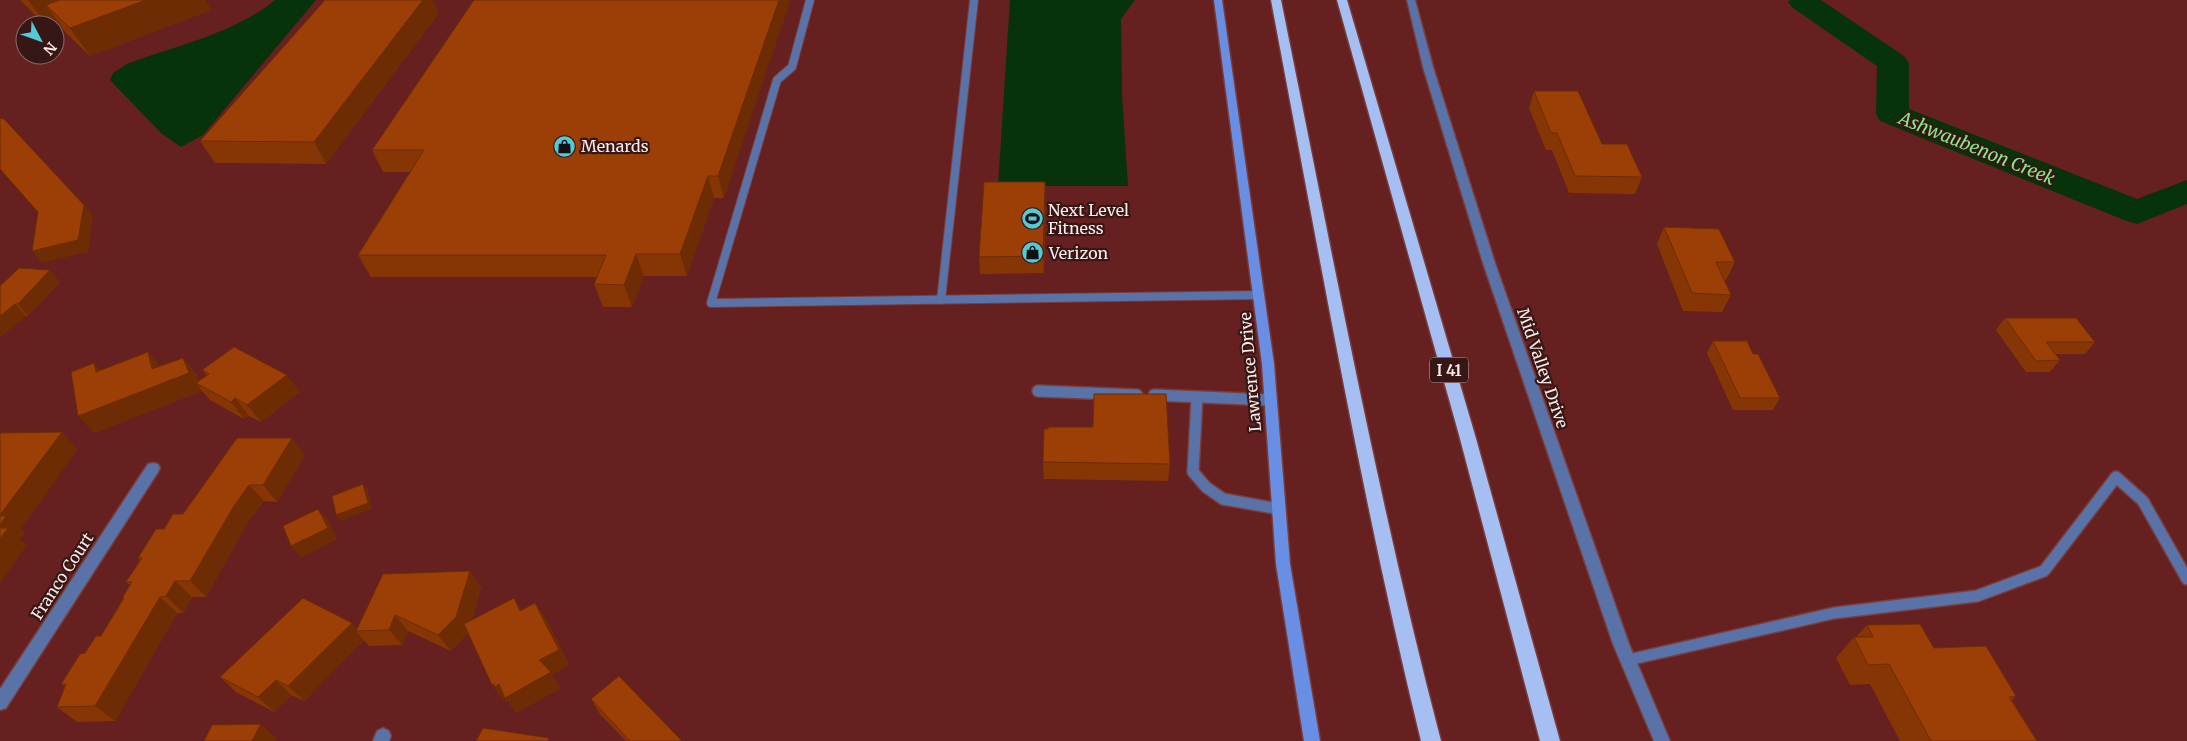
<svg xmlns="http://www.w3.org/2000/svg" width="2187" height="741" font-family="Merriweather,serif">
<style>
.water{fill:#06330a}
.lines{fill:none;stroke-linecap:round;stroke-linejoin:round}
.river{fill:#06330a;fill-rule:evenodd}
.lane-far1-casing{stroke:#7a3d3b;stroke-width:10}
.lane-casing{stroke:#7a3d3b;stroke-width:14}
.street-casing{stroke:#7a3d3b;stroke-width:3}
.secondary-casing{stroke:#7a3d3b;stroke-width:3}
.highway-casing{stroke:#7a3d3b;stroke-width:3}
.lane-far1{stroke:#5972a7;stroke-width:8}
.lane{stroke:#5972a7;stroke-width:11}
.street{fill:#5972a7;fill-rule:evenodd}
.secondary{fill:#688fe4;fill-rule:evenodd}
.highway{fill:#a5bff3;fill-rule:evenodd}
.wall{fill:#863605}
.shaded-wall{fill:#6d2c04}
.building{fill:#9c3f06;stroke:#6d2c04}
.labels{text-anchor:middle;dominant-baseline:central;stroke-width:4.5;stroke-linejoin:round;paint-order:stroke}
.shield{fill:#361716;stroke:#c2acaa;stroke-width:1}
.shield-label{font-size:15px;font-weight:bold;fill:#feecea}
.poi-label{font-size:16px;fill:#feecea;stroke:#361716;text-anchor:start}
.street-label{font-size:16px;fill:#feecea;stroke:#361716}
.water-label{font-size:18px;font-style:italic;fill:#84eb86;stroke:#361716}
</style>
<rect width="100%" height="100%" fill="#65201f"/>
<g class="water">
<path d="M 275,0 L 316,0 L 203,135 L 181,147 L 161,133 L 110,80 L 113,73 L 127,64 C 177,45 234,34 275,0 Z"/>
<path d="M 1010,0 L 1135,0 L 1121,19 L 1122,94 L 1128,186 L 998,186 Z"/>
</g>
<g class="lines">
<path class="river" d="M 1790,0 L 1821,0 L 1904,56 L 1909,63 L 1909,109 L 2137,199 L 2187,180 L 2187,204 L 2137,224 L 2124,220 L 1880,121 L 1876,114 L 1877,66 L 1793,8 L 1788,2 Z"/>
<defs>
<g id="lane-far1">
<path d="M 810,0 L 792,67 L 777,80 L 711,303 L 1260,295"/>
<path d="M 941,300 L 974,0"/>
</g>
<g id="lane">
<path d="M 1038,391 L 1137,395"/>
<path d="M 1154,395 L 1270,400"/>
<path d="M 1197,397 L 1193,472 L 1206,487 L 1223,499 L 1279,509"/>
<path d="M 1628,660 L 1834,613 L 1977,596 L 2044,571 L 2116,477 L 2143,501 L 2187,579"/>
</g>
<g id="street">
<path d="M 1407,0 L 1415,0 L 1433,67 L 1495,263 L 1629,644 L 1670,741 L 1654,741 L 1613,644 L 1483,263 L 1423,67 Z"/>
<path d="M 153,463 L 158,464 L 160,468 L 158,472 L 6,708 L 0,710 L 0,689 L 148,464 Z"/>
<path d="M 383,728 L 389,731 L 391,736 L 389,741 L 373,741 L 377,731 Z"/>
</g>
<path id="secondary" d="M 1214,0 L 1222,0 L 1274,364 L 1290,564 L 1320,741 L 1304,741 L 1276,564 L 1262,364 Z"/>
<g id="highway">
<path d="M 1271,0 L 1281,0 C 1331,247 1377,497 1441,741 L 1421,741 C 1361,496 1318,247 1271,0 Z"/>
<path d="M 1337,0 L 1347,0 L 1475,435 L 1560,741 L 1540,741 L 1459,435 Z"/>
</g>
</defs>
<use href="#lane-far1" class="lane-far1-casing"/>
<use href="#lane" class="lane-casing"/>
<use href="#street" class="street-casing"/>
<use href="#secondary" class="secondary-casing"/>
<use href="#highway" class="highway-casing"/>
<use href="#lane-far1" class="lane-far1"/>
<use href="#lane" class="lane"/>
<use href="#street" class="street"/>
<use href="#secondary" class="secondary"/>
<use href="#highway" class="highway"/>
</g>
<g class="wall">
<path d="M 20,0 L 205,0 L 211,10 L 90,56 L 66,33 L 59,23 L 54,25 L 45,25 Z"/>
<path d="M 790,1 L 724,198 L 714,198 L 687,276 L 644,276 L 632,307 L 603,307 L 594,284 L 597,277 L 371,277 L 358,255 L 410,172 L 383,172 L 372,150 Z"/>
<path d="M 439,13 L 326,164 L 215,163 L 200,141 Z"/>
<path d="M 1534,91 L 1642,177 L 1635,194 L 1569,193 L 1552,150 L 1546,150 L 1529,108 Z"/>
<path d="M 1045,182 L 1046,199 L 1044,273 L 980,274 L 979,257 Z"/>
<path d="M 1664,227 L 1735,262 L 1726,280 L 1724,280 L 1731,295 L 1722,312 L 1683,311 L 1657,244 Z"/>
<path d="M 60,282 L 28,316 L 26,316 L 0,337 L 0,286 Z"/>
<path d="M 2005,318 L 2095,342 L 2085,354 L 2055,354 L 2060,360 L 2050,372 L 2026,372 L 1996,330 Z"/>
<path d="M 1713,341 L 1753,354 L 1780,398 L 1773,410 L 1733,410 L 1707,353 Z"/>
<path d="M 148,352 L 160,367 L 183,358 L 197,375 L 199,381 L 207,376 L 202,370 L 300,392 L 261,422 L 249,416 L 244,419 L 210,400 L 202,391 L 94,433 Z"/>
<path d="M 305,455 L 277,502 L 264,501 L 248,522 L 206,597 L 192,597 L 183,613 L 177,613 L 115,721 L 77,722 L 57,707 L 65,687 L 61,684 L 85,653 L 101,636 L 123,599 L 122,598 L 130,585 L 126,582 L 140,560 L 138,558 L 164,529 L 183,514 Z"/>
<path d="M 1043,462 L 1170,464 L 1168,481 L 1044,479 Z"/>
<path d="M 470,571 L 481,587 L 472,620 L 522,610 L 535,603 L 546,619 L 569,665 L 552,675 L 561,688 L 516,713 L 508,701 L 506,702 L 505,700 L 503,700 L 492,685 L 468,633 L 451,651 L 408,631 L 402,645 L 369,646 L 364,640 L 304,701 L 291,695 L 274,712 L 236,692 L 220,677 L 357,628 Z"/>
<path d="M 1867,625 L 1934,648 L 2016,696 L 2012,700 L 2037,741 L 1900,741 L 1870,684 L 1850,685 L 1836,658 L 1854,637 L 1856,637 Z"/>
<path d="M 591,699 L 682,741 L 626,741 L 600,714 Z"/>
</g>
<g class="shaded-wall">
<path d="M 28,0 L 93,0 L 46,5 L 59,23 L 54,25 L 46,25 Z"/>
<path d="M 146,0 L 205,0 L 211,10 L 90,56 L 70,28 Z"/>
<path d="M 423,0 L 433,0 L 439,13 L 326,164 L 314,142 Z"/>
<path d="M 779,0 L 790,0 L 790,1 L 724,198 L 718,176 Z"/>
<path d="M 708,176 L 714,198 L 687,276 L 680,254 Z"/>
<path d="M 1045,182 L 1046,199 L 1044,273 L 1043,256 Z"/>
<path d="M 84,205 L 93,216 L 88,252 L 42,263 L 32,251 Z"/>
<path d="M 636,254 L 644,276 L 632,307 L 624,285 Z"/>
<path d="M 50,270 L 60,282 L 28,316 L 18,304 Z"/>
<path d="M 15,304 L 26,316 L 0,337 L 0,316 Z"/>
<path d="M 148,352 L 162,370 L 189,373 L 202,391 L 94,433 L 78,416 L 152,369 Z"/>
<path d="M 183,358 L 197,375 L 201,386 L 198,384 L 189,373 Z"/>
<path d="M 94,363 L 110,380 L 96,372 Z"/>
<path d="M 287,375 L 300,392 L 261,422 L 247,405 Z"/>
<path d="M 235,398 L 249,416 L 244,419 L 231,402 Z"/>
<path d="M 62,432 L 78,449 L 21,529 L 25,533 L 20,539 L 27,545 L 0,583 L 0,515 Z"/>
<path d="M 292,438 L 305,455 L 277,502 L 263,485 Z"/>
<path d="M 363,484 L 368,490 L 372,509 L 340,521 L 336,515 Z"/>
<path d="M 249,485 L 264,501 L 248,522 L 206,597 L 190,581 L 234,506 Z"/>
<path d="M 318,509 L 328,520 L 337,539 L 301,558 L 291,546 Z"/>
<path d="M 470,571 L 481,587 L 468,633 L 451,651 L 438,635 Z"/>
<path d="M 175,581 L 192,597 L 183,613 L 166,596 Z"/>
<path d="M 160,597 L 177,613 L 115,721 L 95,706 Z"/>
<path d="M 514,598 L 525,614 L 520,611 Z"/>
<path d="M 535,603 L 546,619 L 569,665 L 552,675 L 561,688 L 516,713 L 508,701 L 506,702 L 505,700 L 503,700 L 492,685 L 539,660 Z"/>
<path d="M 395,615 L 408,631 L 402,645 L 389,630 Z"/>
<path d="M 352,623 L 359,631 L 356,631 L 364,640 L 304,701 L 288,686 Z"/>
<path d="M 276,680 L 291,695 L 274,712 L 258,697 Z"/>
<path d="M 261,724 L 277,739 L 276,741 L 252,741 Z"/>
</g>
<g class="building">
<path d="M 60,0 L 146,0 L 70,28 L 46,5 Z"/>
<path d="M 325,0 L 423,0 L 314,142 L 200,141 Z"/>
<path d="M 474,0 L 779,0 L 718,176 L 708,176 L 680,254 L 636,254 L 624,285 L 594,284 L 606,255 L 358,255 L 424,150 L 372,150 Z"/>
<path d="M 1534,91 L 1578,91 L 1602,144 L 1627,144 L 1642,177 L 1575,176 L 1557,133 L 1551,133 Z"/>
<path d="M 0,118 L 4,119 L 84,205 L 78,240 L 32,251 L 38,212 L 0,169 Z"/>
<path d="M 984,182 L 1045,182 L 1043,256 L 979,257 Z"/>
<path d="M 1664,227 L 1719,229 L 1735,262 L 1716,262 L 1731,295 L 1692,293 Z"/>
<path d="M 19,268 L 50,270 L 18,304 L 15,304 L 0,316 L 0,286 Z"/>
<path d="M 2005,318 L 2076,318 L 2095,342 L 2046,342 L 2060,360 L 2036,361 Z"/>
<path d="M 1713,341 L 1747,341 L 1753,354 L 1758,354 L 1780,398 L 1740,398 Z"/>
<path d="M 234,347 L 287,375 L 247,405 L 235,398 L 231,402 L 196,383 L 209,374 L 202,370 Z"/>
<path d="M 148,352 L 152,369 L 183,358 L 189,373 L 78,416 L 71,372 L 94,363 L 96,372 Z"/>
<path d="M 1094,394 L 1166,394 L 1170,464 L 1043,462 L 1044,429 L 1048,429 L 1048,427 L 1093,427 Z"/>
<path d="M 62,432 L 0,515 L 0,433 Z"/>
<path d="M 237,438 L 292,438 L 263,485 L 249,485 L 234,506 L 190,581 L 175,581 L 166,596 L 160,597 L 95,706 L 57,707 L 66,684 L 61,684 L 80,654 L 85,653 L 96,636 L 101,636 L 124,598 L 122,598 L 132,582 L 126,582 L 142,558 L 138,558 L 156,529 L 164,529 L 173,514 L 183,514 Z"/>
<path d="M 363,484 L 368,503 L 336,515 L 332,496 Z"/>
<path d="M 318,509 L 328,528 L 291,546 L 283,526 Z"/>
<path d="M 0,516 L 6,516 L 0,525 Z"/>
<path d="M 0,528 L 8,528 L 0,539 Z"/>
<path d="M 470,571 L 456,617 L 438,635 L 395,615 L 389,630 L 356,631 L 383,574 Z"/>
<path d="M 303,598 L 352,623 L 288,686 L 276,680 L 258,697 L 220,677 Z"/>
<path d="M 514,598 L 520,611 L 535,603 L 559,650 L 539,660 L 551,672 L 505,698 L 499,684 L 495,687 L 494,684 L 492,685 L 464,624 Z"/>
<path d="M 1920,624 L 1934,648 L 1986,646 L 2016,696 L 2009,697 L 2037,741 L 1931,741 L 1889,664 L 1868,665 L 1854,637 L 1873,637 L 1867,625 Z"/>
<path d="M 619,676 L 682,741 L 630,741 L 591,699 Z"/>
<path d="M 261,724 L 252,741 L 204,741 L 212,725 Z"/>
<path d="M 483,728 L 549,738 L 548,741 L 476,741 Z"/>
</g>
<defs>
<symbol id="shop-disc" viewBox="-11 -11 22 22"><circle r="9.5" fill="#52cbd7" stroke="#361716"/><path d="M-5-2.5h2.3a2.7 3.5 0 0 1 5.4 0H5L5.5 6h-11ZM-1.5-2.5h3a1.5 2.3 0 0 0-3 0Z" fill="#111"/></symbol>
<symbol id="stadium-disc" viewBox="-11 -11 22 22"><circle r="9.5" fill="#52cbd7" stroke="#361716"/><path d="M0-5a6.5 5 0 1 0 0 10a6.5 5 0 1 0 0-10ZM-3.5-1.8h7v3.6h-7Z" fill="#111"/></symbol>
</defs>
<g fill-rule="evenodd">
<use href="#shop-disc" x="552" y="134" width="25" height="25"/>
<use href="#stadium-disc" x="1020" y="206" width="25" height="25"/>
<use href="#shop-disc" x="1020" y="240" width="25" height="25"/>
</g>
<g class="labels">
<rect class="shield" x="1430" y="357.5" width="38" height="25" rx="4"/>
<g class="shield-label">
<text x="1449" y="370">I 41</text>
</g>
<g class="poi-label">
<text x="581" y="146">Menards</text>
<text x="1048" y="210">Next Level<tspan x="1048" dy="18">Fitness</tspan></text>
<text x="1049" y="253">Verizon</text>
</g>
<g class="street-label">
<text transform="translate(1543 368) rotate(71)">Mid Valley Drive</text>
<text transform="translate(1250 372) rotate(-95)">Lawrence Drive</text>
<text transform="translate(62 576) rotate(-57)">Franco Court</text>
</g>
<g class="water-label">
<text transform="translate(1977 148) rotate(22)">Ashwaubenon Creek</text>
</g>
</g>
<g transform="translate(40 40) rotate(131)"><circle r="24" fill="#361716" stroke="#866c6b"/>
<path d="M0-4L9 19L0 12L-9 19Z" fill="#52cbd7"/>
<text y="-8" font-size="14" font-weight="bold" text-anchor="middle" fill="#feecea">N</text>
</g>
</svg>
